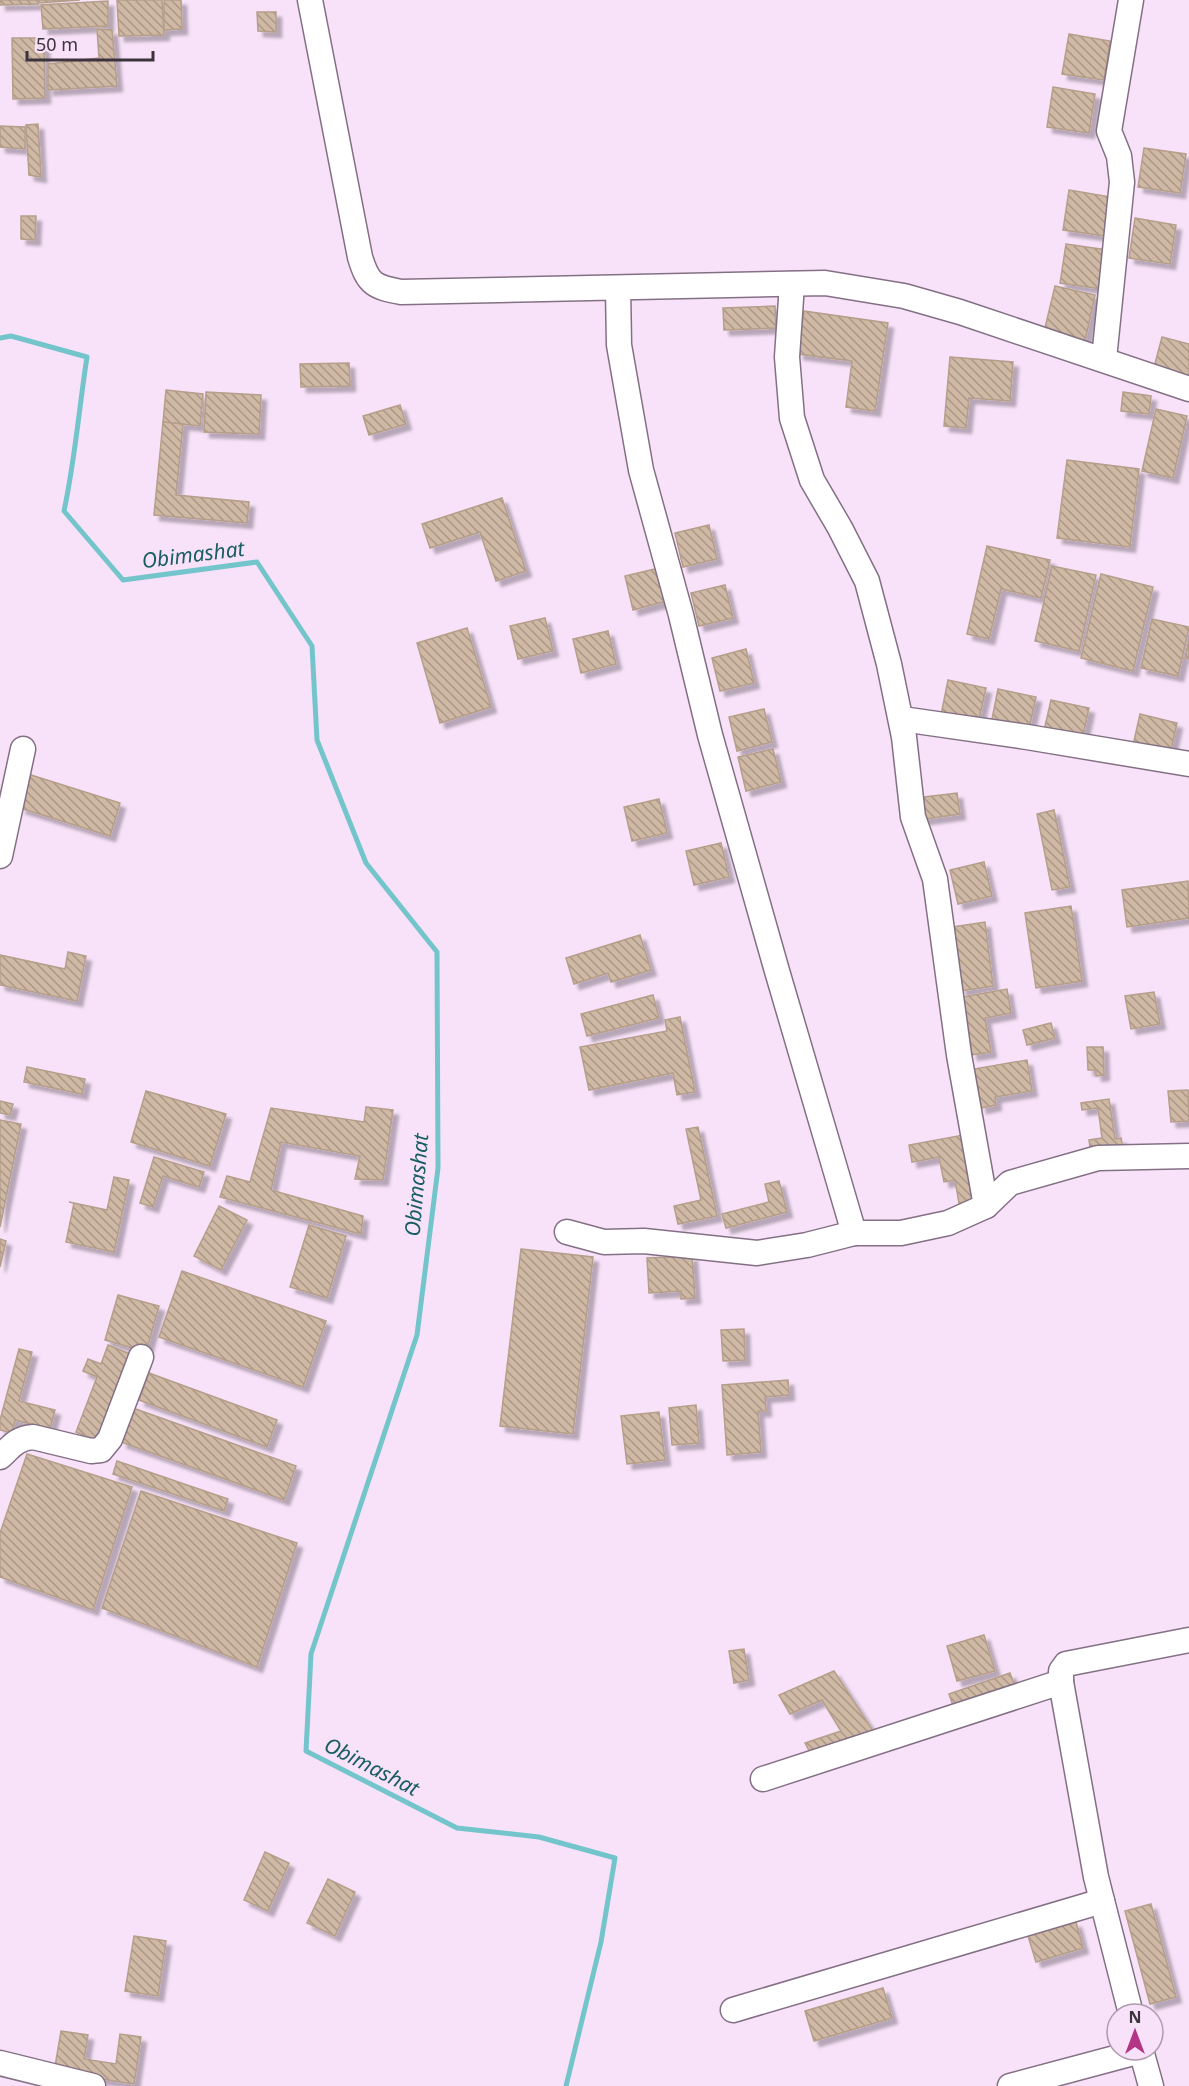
<svg xmlns="http://www.w3.org/2000/svg" width="1189" height="2086" font-family="'Noto Sans',sans-serif">
<style>
.lines{fill:none;stroke-linecap:round;stroke-linejoin:round}
.stream{stroke:#73c5cb;stroke-width:5}
.building{fill:url(#building-back-hatch);stroke:#b59e8a;stroke-width:1.5;filter:url(#shadow)}
.minor-casing{stroke:#847085;stroke-width:27}
.minor{stroke:#fff;stroke-width:24}
.labels{text-anchor:middle;dominant-baseline:central;stroke-width:6;stroke-linejoin:round;paint-order:stroke}
.water-label{font-size:21px;font-style:italic;fill:#195e63;stroke:#f8e2f9}
</style>
<defs>
<pattern id="building-back-hatch" width="6" height="6" patternUnits="userSpaceOnUse" patternTransform="scale(1.5)"><rect width="6" height="6" fill="#d0b9a4"/><path d="M-1 5l2 2M0 0l6 6M5-1l2 2" fill="none" stroke="#aa9787"/></pattern>
<filter id="shadow"><feDropShadow dx="5.5" dy="5.5" stdDeviation="1.5" flood-color="#0004"/></filter>
</defs>
<rect width="100%" height="100%" fill="#f8e2f9"/>
<g class="lines">
<path class="stream" d="M 0,338 L 11,336 L 87,357 C 79,408 75,460 64,511 L 123,580 L 257,562 L 312,646 L 317,740 L 366,863 L 437,952 L 438,1168 L 417,1335 L 311,1654 L 306,1751 L 457,1828 L 539,1837 L 615,1858 L 601,1942 L 566,2086"/>
</g>
<g class="building">
<path d="M 0,0 L 38,0 L 38,4 L 0,5 Z"/>
<path d="M 39,0 L 80,0 L 39,3 Z"/>
<path d="M 117,0 L 162,0 L 164,35 L 119,36 Z"/>
<path d="M 164,0 L 181,0 L 182,29 L 164,30 Z"/>
<path d="M 108,1 L 108,26 L 43,29 L 41,5 Z"/>
<path d="M 257,12 L 276,12 L 276,32 L 258,31 Z"/>
<path d="M 97,29 L 112,30 L 117,86 L 48,90 L 48,64 L 99,58 Z"/>
<path d="M 1069,34 L 1110,41 L 1104,80 L 1062,74 Z"/>
<path d="M 12,38 L 44,38 L 45,98 L 13,99 Z"/>
<path d="M 1053,87 L 1095,94 L 1089,133 L 1047,127 Z"/>
<path d="M 38,124 L 41,177 L 29,175 L 26,125 Z"/>
<path d="M 0,126 L 25,127 L 25,149 L 0,147 Z"/>
<path d="M 1144,148 L 1186,154 L 1180,193 L 1138,187 Z"/>
<path d="M 1069,190 L 1111,197 L 1105,236 L 1063,230 Z"/>
<path d="M 21,216 L 36,216 L 35,240 L 21,239 Z"/>
<path d="M 1135,218 L 1176,225 L 1170,264 L 1129,258 Z"/>
<path d="M 1066,244 L 1107,250 L 1101,289 L 1060,283 Z"/>
<path d="M 1055,286 L 1095,295 L 1085,341 L 1044,332 Z"/>
<path d="M 775,306 L 776,328 L 724,330 L 723,308 Z"/>
<path d="M 804,311 L 888,323 L 875,411 L 846,407 L 852,361 L 798,354 Z"/>
<path d="M 1162,337 L 1189,344 L 1189,379 L 1153,371 Z"/>
<path d="M 950,357 L 1013,362 L 1010,401 L 969,398 L 966,428 L 944,426 Z"/>
<path d="M 349,363 L 350,386 L 301,387 L 300,364 Z"/>
<path d="M 166,390 L 203,394 L 200,426 L 163,422 Z"/>
<path d="M 206,392 L 261,395 L 259,434 L 204,432 Z"/>
<path d="M 1123,392 L 1151,396 L 1149,414 L 1121,411 Z"/>
<path d="M 400,405 L 406,424 L 369,435 L 363,416 Z"/>
<path d="M 1156,409 L 1187,416 L 1173,478 L 1142,471 Z"/>
<path d="M 163,422 L 183,424 L 176,495 L 249,502 L 247,523 L 154,515 Z"/>
<path d="M 1067,460 L 1139,469 L 1130,547 L 1057,538 Z"/>
<path d="M 502,498 L 526,571 L 496,581 L 480,532 L 430,548 L 422,524 Z"/>
<path d="M 709,525 L 717,559 L 683,567 L 675,533 Z"/>
<path d="M 987,546 L 1050,560 L 1041,598 L 1001,589 L 989,639 L 967,634 Z"/>
<path d="M 1052,566 L 1096,575 L 1079,651 L 1035,641 Z"/>
<path d="M 659,568 L 667,601 L 633,610 L 625,576 Z"/>
<path d="M 1101,574 L 1153,587 L 1133,671 L 1081,658 Z"/>
<path d="M 725,585 L 733,618 L 699,626 L 691,593 Z"/>
<path d="M 545,618 L 553,651 L 518,659 L 510,626 Z"/>
<path d="M 1152,619 L 1189,627 L 1178,676 L 1141,668 Z"/>
<path d="M 467,628 L 491,707 L 440,723 L 417,643 Z"/>
<path d="M 608,631 L 616,664 L 581,673 L 573,639 Z"/>
<path d="M 1189,641 L 1189,659 L 1185,658 Z"/>
<path d="M 746,649 L 754,683 L 720,691 L 712,658 Z"/>
<path d="M 948,680 L 986,688 L 978,723 L 941,715 Z"/>
<path d="M 998,689 L 1036,697 L 1028,733 L 991,724 Z"/>
<path d="M 1051,700 L 1089,708 L 1081,744 L 1043,735 Z"/>
<path d="M 764,709 L 772,742 L 737,751 L 729,717 Z"/>
<path d="M 1140,714 L 1177,723 L 1169,758 L 1132,750 Z"/>
<path d="M 773,749 L 781,782 L 746,791 L 738,757 Z"/>
<path d="M 31,775 L 120,803 L 110,836 L 20,808 Z"/>
<path d="M 957,793 L 960,814 L 919,820 L 916,798 Z"/>
<path d="M 659,799 L 667,833 L 632,841 L 624,807 Z"/>
<path d="M 1054,810 L 1070,887 L 1052,890 L 1037,814 Z"/>
<path d="M 721,843 L 729,877 L 694,885 L 686,851 Z"/>
<path d="M 984,862 L 992,896 L 958,904 L 950,870 Z"/>
<path d="M 1188,881 L 1189,918 L 1127,927 L 1122,890 Z"/>
<path d="M 1071,906 L 1082,981 L 1036,988 L 1025,913 Z"/>
<path d="M 985,922 L 993,986 L 961,991 L 953,927 Z"/>
<path d="M 640,935 L 651,970 L 611,982 L 608,973 L 574,984 L 566,958 Z"/>
<path d="M 68,952 L 86,956 L 77,1001 L 0,985 L 0,955 L 65,969 Z"/>
<path d="M 1007,989 L 1011,1013 L 985,1018 L 991,1052 L 972,1055 L 962,997 Z"/>
<path d="M 1154,992 L 1160,1024 L 1131,1029 L 1125,996 Z"/>
<path d="M 653,995 L 659,1018 L 587,1036 L 581,1014 Z"/>
<path d="M 680,1017 L 695,1092 L 677,1095 L 673,1073 L 589,1090 L 580,1047 L 667,1031 L 665,1020 Z"/>
<path d="M 1051,1023 L 1055,1038 L 1027,1045 L 1023,1030 Z"/>
<path d="M 1087,1047 L 1103,1047 L 1104,1075 L 1096,1076 L 1096,1070 L 1088,1070 Z"/>
<path d="M 1027,1060 L 1032,1091 L 995,1097 L 996,1105 L 981,1108 L 974,1069 Z"/>
<path d="M 27,1067 L 85,1079 L 82,1094 L 24,1082 Z"/>
<path d="M 1188,1090 L 1189,1121 L 1171,1122 L 1168,1091 Z"/>
<path d="M 146,1091 L 226,1114 L 210,1166 L 131,1142 Z"/>
<path d="M 1109,1099 L 1115,1139 L 1121,1138 L 1123,1149 L 1091,1154 L 1089,1140 L 1102,1138 L 1098,1108 L 1082,1110 L 1081,1103 Z"/>
<path d="M 0,1101 L 13,1104 L 10,1115 L 0,1113 Z"/>
<path d="M 366,1107 L 393,1110 L 383,1180 L 355,1179 L 360,1156 L 281,1142 L 271,1190 L 363,1216 L 361,1234 L 220,1197 L 227,1176 L 250,1182 L 271,1108 L 364,1122 Z"/>
<path d="M 0,1120 L 21,1124 L 0,1227 Z"/>
<path d="M 698,1127 L 717,1216 L 678,1224 L 674,1206 L 701,1200 L 686,1129 Z"/>
<path d="M 963,1135 L 977,1206 L 960,1209 L 955,1180 L 944,1182 L 939,1157 L 912,1162 L 909,1145 Z"/>
<path d="M 154,1157 L 204,1172 L 199,1187 L 163,1176 L 153,1207 L 140,1203 Z"/>
<path d="M 114,1177 L 129,1180 L 114,1252 L 66,1242 L 74,1203 L 69,1202 L 107,1210 Z"/>
<path d="M 779,1181 L 787,1212 L 726,1228 L 722,1214 L 769,1202 L 765,1184 Z"/>
<path d="M 219,1206 L 247,1220 L 221,1270 L 194,1256 Z"/>
<path d="M 309,1225 L 346,1236 L 327,1298 L 290,1287 Z"/>
<path d="M 0,1239 L 6,1241 L 0,1267 Z"/>
<path d="M 521,1249 L 593,1257 L 573,1434 L 500,1426 Z"/>
<path d="M 692,1256 L 695,1298 L 681,1299 L 681,1291 L 649,1293 L 647,1258 Z"/>
<path d="M 182,1271 L 326,1321 L 303,1387 L 159,1337 Z"/>
<path d="M 118,1295 L 159,1306 L 146,1352 L 105,1340 Z"/>
<path d="M 744,1329 L 745,1360 L 723,1361 L 721,1330 Z"/>
<path d="M 108,1345 L 135,1356 L 101,1442 L 76,1432 L 97,1377 L 83,1371 L 88,1359 L 101,1364 Z"/>
<path d="M 19,1349 L 32,1352 L 19,1401 L 55,1410 L 50,1429 L 15,1420 L 12,1433 L 0,1430 L 0,1420 Z"/>
<path d="M 149,1373 L 277,1420 L 267,1447 L 139,1400 Z"/>
<path d="M 788,1380 L 789,1395 L 765,1397 L 766,1411 L 758,1411 L 761,1452 L 727,1455 L 722,1385 Z"/>
<path d="M 696,1405 L 699,1443 L 672,1445 L 669,1408 Z"/>
<path d="M 133,1408 L 296,1466 L 284,1500 L 121,1442 Z"/>
<path d="M 659,1412 L 665,1460 L 627,1464 L 621,1416 Z"/>
<path d="M 27,1454 L 132,1487 L 93,1610 L 0,1577 L 0,1533 Z"/>
<path d="M 117,1461 L 228,1499 L 224,1511 L 113,1474 Z"/>
<path d="M 141,1491 L 297,1543 L 257,1667 L 102,1608 Z"/>
<path d="M 984,1635 L 995,1671 L 957,1681 L 947,1646 Z"/>
<path d="M 744,1649 L 749,1680 L 734,1683 L 729,1651 Z"/>
<path d="M 834,1671 L 877,1737 L 814,1760 L 805,1743 L 841,1731 L 822,1700 L 790,1714 L 779,1695 Z"/>
<path d="M 1010,1673 L 1017,1692 L 956,1714 L 949,1694 Z"/>
<path d="M 265,1852 L 289,1863 L 268,1911 L 244,1900 Z"/>
<path d="M 328,1879 L 355,1892 L 335,1936 L 307,1923 Z"/>
<path d="M 1151,1904 L 1176,1997 L 1150,2004 L 1125,1911 Z"/>
<path d="M 1076,1922 L 1083,1948 L 1036,1962 L 1028,1936 Z"/>
<path d="M 134,1936 L 166,1941 L 158,1996 L 125,1991 Z"/>
<path d="M 883,1988 L 892,2018 L 814,2041 L 805,2011 Z"/>
<path d="M 61,2031 L 88,2035 L 84,2059 L 116,2064 L 120,2034 L 141,2037 L 134,2084 L 54,2072 Z"/>
</g>
<g class="lines">
<defs>
<g id="minor">
<path d="M 310,0 L 360,257 C 368,284 374,287 401,292 L 825,283 L 904,296 L 960,312 L 1189,389"/>
<path d="M 792,284 L 787,357 L 792,418 L 812,480 L 840,528 L 867,581 L 889,664 L 904,737 L 913,817 L 935,879 L 959,1055 L 986,1206"/>
<path d="M 618,288 L 619,345 L 641,470 L 681,615 L 710,735 L 777,971 L 854,1233"/>
<path d="M 1104,359 L 1122,182 L 1119,156 L 1109,131 L 1131,0"/>
<path d="M 909,720 L 1027,737 L 1189,764"/>
<path d="M 0,856 L 23,749"/>
<path d="M 567,1232 L 604,1242 L 644,1241 L 757,1253 L 807,1245 L 854,1233 L 901,1233 L 948,1223 L 986,1206 L 1010,1183 L 1098,1158 L 1189,1156"/>
<path d="M 0,1457 C 11,1447 17,1438 33,1437 L 91,1451 L 101,1450 L 110,1439 L 141,1357"/>
<path d="M 763,1779 L 1061,1682"/>
<path d="M 733,2010 L 1102,1901"/>
<path d="M 1131,2014 L 1096,1877 L 1061,1682 L 1061,1671 L 1066,1664 L 1189,1640"/>
<path d="M 1141,2050 L 1151,2086"/>
<path d="M 0,2063 L 93,2086"/>
<path d="M 1010,2086 L 1141,2051"/>
</g>
</defs>
<use href="#minor" class="minor-casing"/>
<use href="#minor" class="minor"/>
</g>
<g class="labels">
<g class="water-label">
<text transform="translate(193 554) rotate(-7)">Obimashat</text>
<text transform="translate(416 1185) rotate(-85)">Obimashat</text>
<text transform="translate(372 1766) rotate(27)">Obimashat</text>
</g>
</g>
<g transform="translate(1135 2032)"><circle r="28" fill="#f8e2f9" stroke="#ad9cad" stroke-width="1.5"/>
<path d="M0-4.5L10 22L0 15L-10 22Z" fill="#b33686"/>
<text y="-9" font-size="16" font-weight="bold" text-anchor="middle" fill="#3c333c">N</text>
</g>
<path d="M27 51v9h126v-9" fill="none" stroke="#3c333c" stroke-width="3"/>
<text x="36" y="51" font-size="18" fill="#3c333c" stroke="#f8e2f9" stroke-width="4.5" paint-order="stroke">50 m</text>
</svg>
